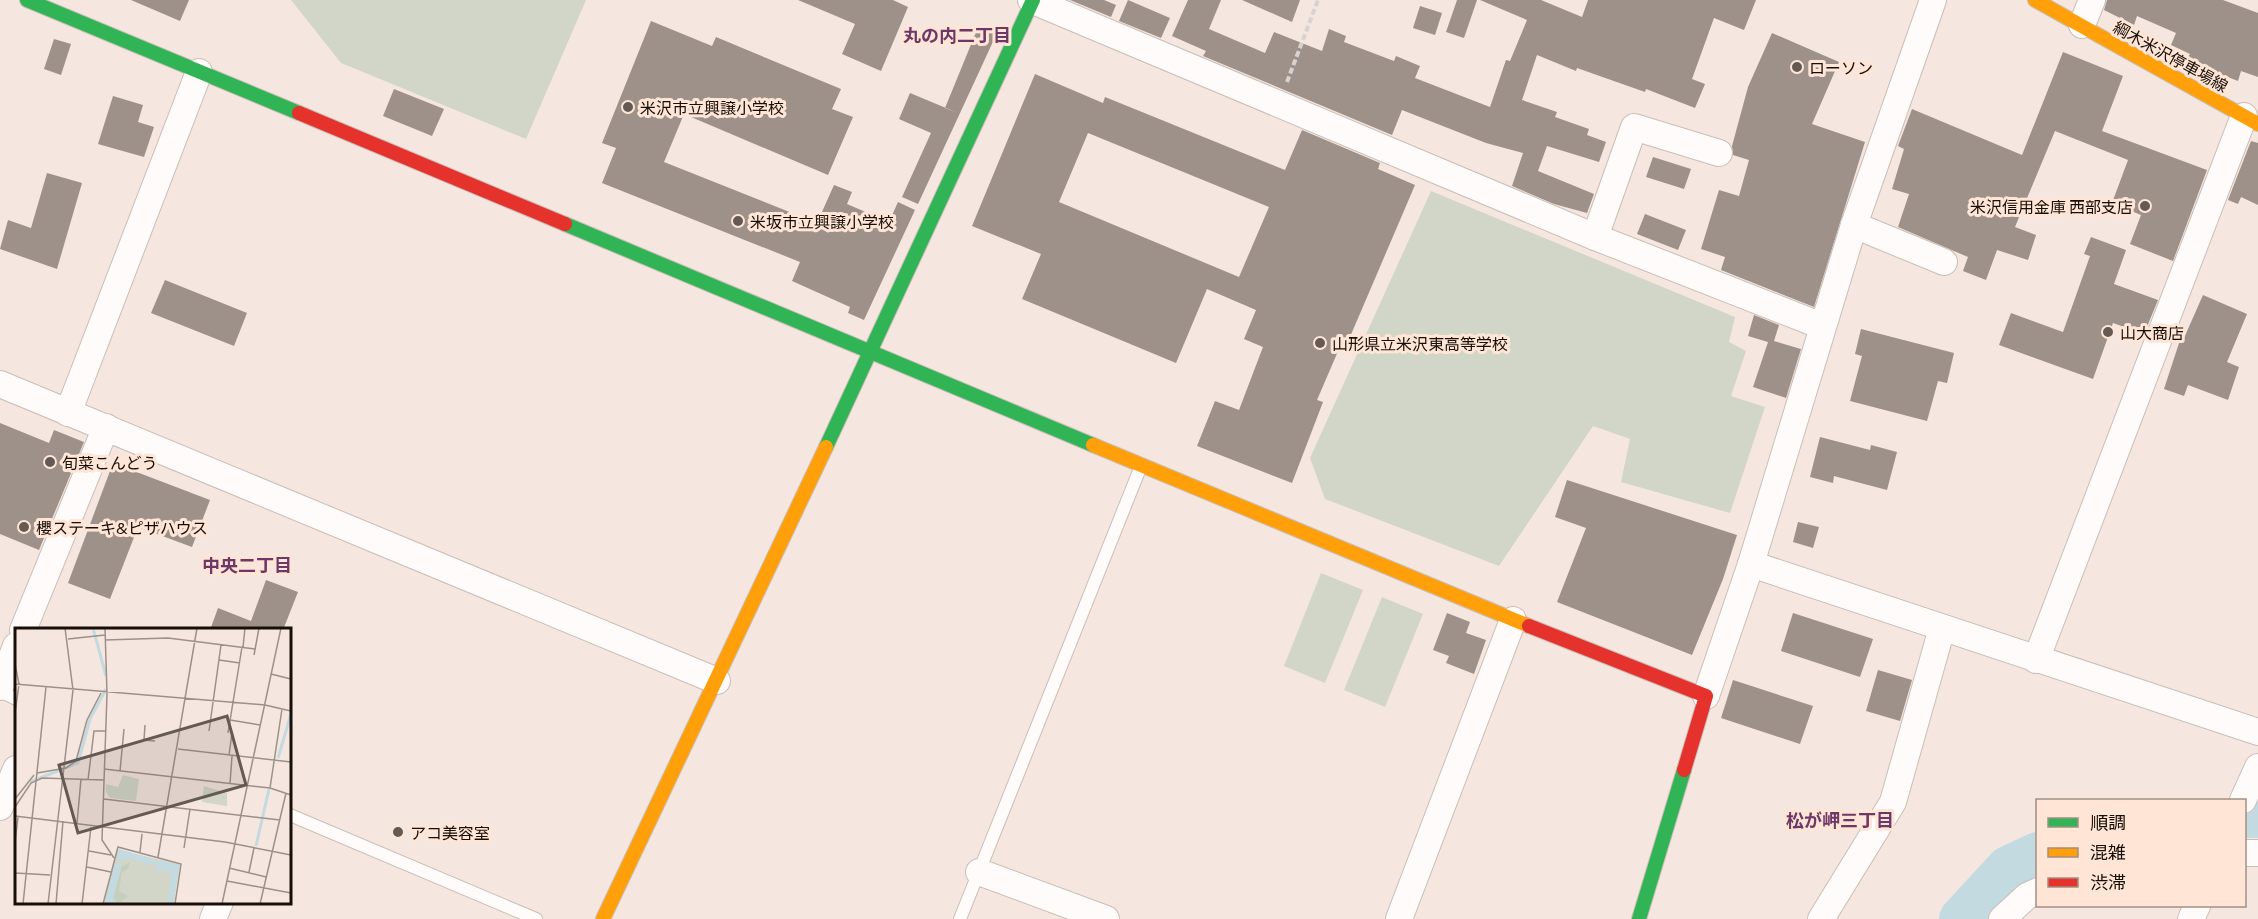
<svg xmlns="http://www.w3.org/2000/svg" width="2258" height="919" font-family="Commissioner,'Noto Sans JP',sans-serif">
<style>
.green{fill:#d2d6c9}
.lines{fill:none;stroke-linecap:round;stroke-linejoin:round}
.river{stroke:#c3dae0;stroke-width:44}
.building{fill:#9d918a;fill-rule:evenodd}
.lane-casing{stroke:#cabeb7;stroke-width:14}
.street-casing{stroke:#cabeb7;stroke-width:28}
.fast-casing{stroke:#cabeb7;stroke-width:16}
.slow-casing{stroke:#cabeb7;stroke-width:16}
.jam-casing{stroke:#cabeb7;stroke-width:16}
.path{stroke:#d8d3d1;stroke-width:4;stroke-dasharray:6 3;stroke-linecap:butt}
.lane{stroke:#fefbfa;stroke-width:12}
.street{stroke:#fefbfa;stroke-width:26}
.fast{stroke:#30b455;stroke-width:14}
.slow{stroke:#ff9f0a;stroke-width:14}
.jam{stroke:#e5322d;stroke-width:14}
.poi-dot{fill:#655a53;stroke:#fee5d6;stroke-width:2}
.labels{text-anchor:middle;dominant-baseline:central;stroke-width:6;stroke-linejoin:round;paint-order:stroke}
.street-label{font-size:16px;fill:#180e08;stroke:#fee5d6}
.poi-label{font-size:16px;fill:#180e08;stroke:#fee5d6;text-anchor:start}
.neighbourhood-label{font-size:18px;font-weight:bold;fill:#6d3867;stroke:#fee5d6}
.inset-river{fill:none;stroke:#c3dae0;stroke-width:3}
.inset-road{fill:none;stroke:#9d9089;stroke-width:1.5}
.view{fill:#655a53;fill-opacity:0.15;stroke:#655a53;stroke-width:3}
.inset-edge{fill:none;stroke:#180e08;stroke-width:3}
</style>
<rect width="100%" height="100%" fill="#f5e7df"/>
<g class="green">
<path d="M 291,0 L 586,0 L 526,139 L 341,63 Z"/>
<path d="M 1431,191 L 1735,317 L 1729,342 L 1746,351 L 1731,396 L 1765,407 L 1730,513 L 1621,482 L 1630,439 L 1593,426 L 1499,566 L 1325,499 L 1310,458 Z"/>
<path d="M 1321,573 L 1363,590 L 1325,683 L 1284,666 Z"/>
<path d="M 1382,597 L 1423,614 L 1385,707 L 1344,690 Z"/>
</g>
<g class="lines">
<g class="river">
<path d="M 2244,816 L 2258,816"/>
<path d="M 1961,919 L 2008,868 L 2038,854"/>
</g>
</g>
<g class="building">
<path d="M 131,0 L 189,0 L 180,21 Z"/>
<path d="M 798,0 L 893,0 L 908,7 L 881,71 L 842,54 L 855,24 Z"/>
<path d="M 1070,0 L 1104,0 L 1116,5 L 1111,17 Z"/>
<path d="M 1128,0 L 1170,18 L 1161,38 L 1119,21 Z"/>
<path d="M 1188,0 L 1221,0 L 1209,29 L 1265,53 L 1274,32 L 1322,51 L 1329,29 L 1346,36 L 1344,42 L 1394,61 L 1396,56 L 1420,66 L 1415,78 L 1490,107 L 1506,60 L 1510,61 L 1527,20 L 1480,0 L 1541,0 L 1582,17 L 1588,0 L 1756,0 L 1744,30 L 1714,18 L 1692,79 L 1705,84 L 1695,108 L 1646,89 L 1645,92 L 1577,68 L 1576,71 L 1537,55 L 1522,100 L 1557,112 L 1555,117 L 1589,129 L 1587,135 L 1606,142 L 1599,162 L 1547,146 L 1538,171 L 1594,194 L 1587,213 L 1554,204 L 1512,186 L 1523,153 L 1486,143 L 1402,110 L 1392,135 L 1203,56 L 1206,51 L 1172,36 Z"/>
<path d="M 1242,0 L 1300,0 L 1292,22 Z"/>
<path d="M 1457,0 L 1477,0 L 1464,38 L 1446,32 Z"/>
<path d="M 2107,0 L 2223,0 L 2258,13 L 2258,77 L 2241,71 L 2238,81 L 2220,74 L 2188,57 L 2190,54 L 2171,45 L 2176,33 L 2137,16 L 2134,25 L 2104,10 Z"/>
<path d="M 1420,6 L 1442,13 L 1435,35 L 1413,28 Z"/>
<path d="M 651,21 L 712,46 L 716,37 L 841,89 L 832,109 L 853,117 L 828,175 L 684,114 L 664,162 L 817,223 L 834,185 L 852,192 L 847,204 L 889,222 L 898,202 L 915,210 L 864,320 L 848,313 L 850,307 L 792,281 L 800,262 L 602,183 L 616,148 L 602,143 Z"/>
<path d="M 979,25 L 997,33 L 918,204 L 902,197 L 931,133 L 899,119 L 910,93 L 958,113 L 945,108 Z"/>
<path d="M 1772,33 L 1839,62 L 1812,124 L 1865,142 L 1814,307 L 1721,270 L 1725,257 L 1701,249 L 1719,190 L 1739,196 L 1749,160 L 1733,155 L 1732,146 L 1748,87 Z"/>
<path d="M 54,39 L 71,44 L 61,75 L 44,69 Z"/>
<path d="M 2063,52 L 2123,76 L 2102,131 L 2207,170 L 2173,261 L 2130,244 L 2141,215 L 2112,203 L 2128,160 L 2055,131 L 2015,227 L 2036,235 L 2028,260 L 1997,250 L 1986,280 L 1963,271 L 1968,257 L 1898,227 L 1909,194 L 1892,189 L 1904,149 L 1898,146 L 1912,109 L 2022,155 Z"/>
<path d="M 1035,74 L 1103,103 L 1105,97 L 1285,170 L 1302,130 L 1380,163 L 1378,169 L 1415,185 L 1347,344 L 1342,342 L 1317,400 L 1323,402 L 1292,483 L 1197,446 L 1215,401 L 1239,410 L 1263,347 L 1244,339 L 1256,310 L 1207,289 L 1176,363 L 1022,299 L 1041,254 L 972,226 ZM 1088,133 L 1269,207 L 1239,277 L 1059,202 Z"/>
<path d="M 394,89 L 444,109 L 432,136 L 383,116 Z"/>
<path d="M 113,96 L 143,105 L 138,122 L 154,127 L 144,157 L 98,144 Z"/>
<path d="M 2251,141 L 2258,143 L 2258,205 L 2241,197 L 2238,204 L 2228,200 Z"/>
<path d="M 1653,157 L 1691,169 L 1684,189 L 1646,177 Z"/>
<path d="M 47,173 L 82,183 L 57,269 L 0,249 L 8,220 L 31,228 Z"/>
<path d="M 1645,214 L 1686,230 L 1678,250 L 1637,234 Z"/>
<path d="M 2091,237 L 2126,250 L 2114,284 L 2158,300 L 2144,334 L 2113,323 L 2093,379 L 1999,345 L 2011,313 L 2063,332 L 2090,256 L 2084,254 Z"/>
<path d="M 165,280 L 247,313 L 234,346 L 151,313 Z"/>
<path d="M 2203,295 L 2247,314 L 2227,362 L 2239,367 L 2228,400 L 2188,385 L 2184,396 L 2164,389 L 2181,337 L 2184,338 Z"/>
<path d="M 1754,315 L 1779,325 L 1774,341 L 1801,349 L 1786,398 L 1753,387 L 1768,342 L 1748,336 Z"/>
<path d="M 1861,329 L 1954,353 L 1947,383 L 1938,381 L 1927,421 L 1850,401 L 1862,356 L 1855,354 Z"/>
<path d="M 0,423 L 49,443 L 54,430 L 84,442 L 39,550 L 0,534 Z"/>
<path d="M 1820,437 L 1870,450 L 1871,445 L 1897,452 L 1887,490 L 1834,476 L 1833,483 L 1810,477 Z"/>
<path d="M 113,463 L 210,500 L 192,547 L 138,527 L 110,599 L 68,583 Z"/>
<path d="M 1567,480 L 1737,535 L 1723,579 L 1692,655 L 1557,602 L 1586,528 L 1555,517 Z"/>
<path d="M 1798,522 L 1819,527 L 1813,548 L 1793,542 Z"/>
<path d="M 266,580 L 298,592 L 283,630 L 210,630 L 218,608 L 251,621 Z"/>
<path d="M 1447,613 L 1470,622 L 1466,633 L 1486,640 L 1474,674 L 1446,663 L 1449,656 L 1433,650 Z"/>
<path d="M 1793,613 L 1873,639 L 1860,677 L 1781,651 Z"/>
<path d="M 1878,670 L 1912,680 L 1900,721 L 1866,711 Z"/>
<path d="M 1733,680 L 1813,706 L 1800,744 L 1721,718 Z"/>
</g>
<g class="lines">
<defs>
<g id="lane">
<path d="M 0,691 L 16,699"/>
<path d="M 290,815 L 536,919"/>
<path d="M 960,919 L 1141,466"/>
</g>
<g id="street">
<path d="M 1031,0 L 1595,237 L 1822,326"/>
<path d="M 2082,25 L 2092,0"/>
<path d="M 1854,225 L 1944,262"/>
<path d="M 1595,237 L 1634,127 L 1719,153"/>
<path d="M 0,384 L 717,681"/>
<path d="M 68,413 L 199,72"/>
<path d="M 1751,564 L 2258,732"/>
<path d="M 23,630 L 106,427"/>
<path d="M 2036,660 L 2244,116"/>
<path d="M 0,687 L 16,646"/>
<path d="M 1706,696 L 1751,564 L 1854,225 L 1933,0"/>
<path d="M 2243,800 L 2258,767"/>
<path d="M 0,807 L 16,769"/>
<path d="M 2244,853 L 2258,853"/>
<path d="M 979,872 L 1106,919"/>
<path d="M 213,919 L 220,902"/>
<path d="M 1399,919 L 1513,620"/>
<path d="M 1821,919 L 1893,802 L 1942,628"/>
<path d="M 2002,919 L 2027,896 L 2038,891"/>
<path d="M 2191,919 L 2197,906"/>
</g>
<g id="fast">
<path d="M 27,0 L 299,113"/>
<path d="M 565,224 L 1093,445"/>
<path d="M 826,447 L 1033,0"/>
<path d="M 1639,919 L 1684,770"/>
</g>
<g id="slow">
<path d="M 2035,0 L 2258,124"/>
<path d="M 1093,445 L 1529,626"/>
<path d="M 603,919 L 826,447"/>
</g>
<g id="jam">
<path d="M 299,113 L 565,224"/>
<path d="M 1529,626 L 1706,696 L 1684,770"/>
</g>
</defs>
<use href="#lane" class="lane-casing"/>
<use href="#street" class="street-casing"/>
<use href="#fast" class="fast-casing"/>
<use href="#slow" class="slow-casing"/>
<use href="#jam" class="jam-casing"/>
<path class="path" d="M 1287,82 L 1318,0"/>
<use href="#lane" class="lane"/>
<use href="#street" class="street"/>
<use href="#fast" class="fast"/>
<use href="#slow" class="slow"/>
<use href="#jam" class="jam"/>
</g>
<g class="poi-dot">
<circle cx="1797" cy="67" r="6"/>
<circle cx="628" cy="107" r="6"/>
<circle cx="2145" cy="206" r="6"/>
<circle cx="738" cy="221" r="6"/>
<circle cx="2108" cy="332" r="6"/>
<circle cx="1320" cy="343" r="6"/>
<circle cx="50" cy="462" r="6"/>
<circle cx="24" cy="527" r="6"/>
<circle cx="398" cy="832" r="6"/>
</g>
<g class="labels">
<g class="street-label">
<text transform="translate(2171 56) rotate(29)">綱木米沢停車場線</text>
</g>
<g class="poi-label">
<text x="1809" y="67">ローソン</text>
<text x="640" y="107">米沢市立興譲小学校</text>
<text x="2133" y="206" text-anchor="end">米沢信用金庫 西部支店</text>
<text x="750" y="221">米坂市立興譲小学校</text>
<text x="2120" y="332">山大商店</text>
<text x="1332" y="343">山形県立米沢東高等学校</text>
<text x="62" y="462">旬菜こんどう</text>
<text x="36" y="527">櫻ステーキ&amp;ピザハウス</text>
<text x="410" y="832">アコ美容室</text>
</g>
<g class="neighbourhood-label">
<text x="957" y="35">丸の内二丁目</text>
<text x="247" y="565">中央二丁目</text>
<text x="1840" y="820">松が岬三丁目</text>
</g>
</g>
<g transform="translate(15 628)">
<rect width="276" height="276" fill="#f5e7df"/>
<path d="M 108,147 L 124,151 L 121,173 L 95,170 L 91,164 L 91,156 L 103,159 ZM 189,158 L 212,165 L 212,178 L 187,174 ZM 102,222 L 164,236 L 159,276 L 89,276 Z" fill="#d2d6c9"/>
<path d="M 115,234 L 113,241 L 107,244 L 104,263 L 113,268 L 104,276 L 98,270 L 107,238 Z" fill="#c6cfbe"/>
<path d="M 104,221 L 139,231 L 136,237 L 115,230 L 106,233 L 101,229 ZM 142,232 L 165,237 L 158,276 L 150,276 L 154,272 L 156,243 L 141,242 ZM 100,235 L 106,238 L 98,272 L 103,276 L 89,276 Z" fill="#c3dae0"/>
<path class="inset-river" d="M 78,0 L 91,48M 263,130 L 276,86M 15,154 L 63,135 L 75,91 L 91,61M 241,218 L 254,161"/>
<path class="inset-road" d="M 90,0 L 92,66 L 87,212 L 99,230M 53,11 L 90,7M 90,12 L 153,10 L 240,21M 228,19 L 230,0M 239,27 L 244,0M 204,32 L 225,35M 0,36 L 4,56 L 0,85M 256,46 L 276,51M 0,56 L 250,77 L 276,83M 215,92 L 245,97M 130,97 L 129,112 L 140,113M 194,103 L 206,17M 213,105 L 227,19M 163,121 L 276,134M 214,127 L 217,105M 89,141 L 255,160 L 276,167M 105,143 L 109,101M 22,145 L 51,140 L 61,133 L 72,92 L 86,65M 73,152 L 79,103 L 90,103M 215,156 L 217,128M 255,160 L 267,81M 0,171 L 19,147M 89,171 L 265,192M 0,179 L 16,155 L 27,150 L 89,152M 0,188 L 210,214 L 276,227M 62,195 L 66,151M 0,214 L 3,189M 169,220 L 175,181M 74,223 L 96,227M 125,224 L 127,206M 143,229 L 182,0M 72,239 L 96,244M 214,240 L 251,249M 234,244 L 239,220M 0,245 L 35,247M 212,253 L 276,265M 8,276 L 31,59M 33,276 L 58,62 L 50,0M 41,276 L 48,193M 67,276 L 76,199M 88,276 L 103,219 L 166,236 L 160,276M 207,276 L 266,0M 245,276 L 271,165"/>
<path class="view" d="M 212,88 L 231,157 L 63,205 L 44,137 Z"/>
<rect width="276" height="276" class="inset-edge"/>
</g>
<rect x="2036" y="799" width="210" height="108" fill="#fee5d6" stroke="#a28f84" stroke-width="1.5"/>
<rect x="2048" y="818" width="30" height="9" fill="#30b455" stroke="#a28f84" stroke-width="1.5"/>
<text x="2090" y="829" font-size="18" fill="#180e08">順調</text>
<rect x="2048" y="848" width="30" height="9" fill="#ff9f0a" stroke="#a28f84" stroke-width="1.5"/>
<text x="2090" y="859" font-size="18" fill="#180e08">混雑</text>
<rect x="2048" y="878" width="30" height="9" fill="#e5322d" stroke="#a28f84" stroke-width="1.5"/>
<text x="2090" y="889" font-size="18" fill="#180e08">渋滞</text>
</svg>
